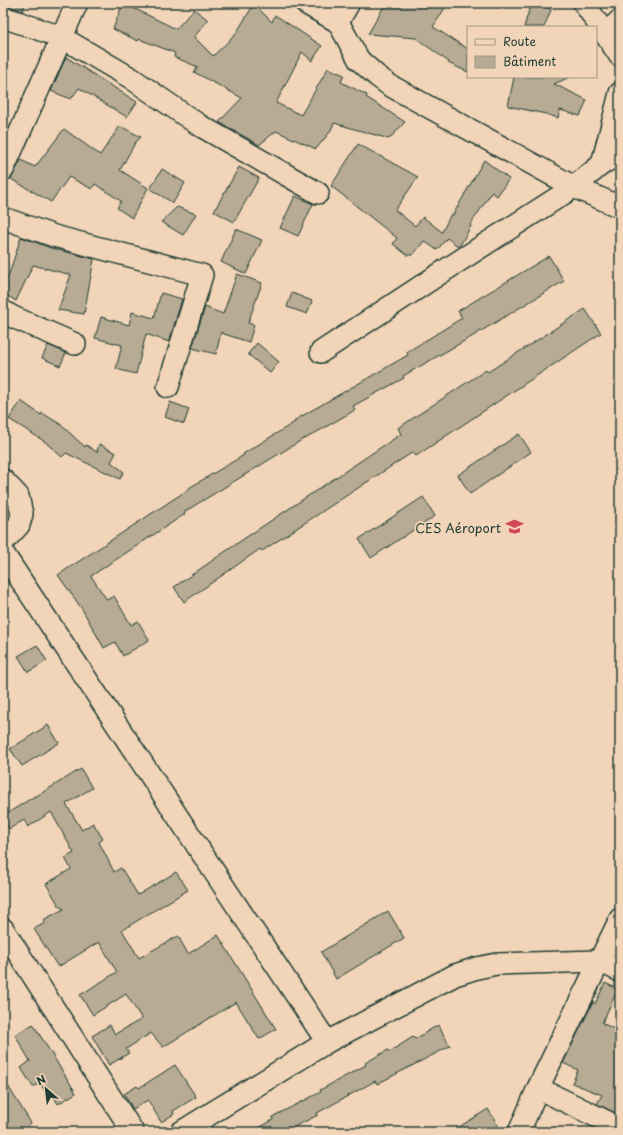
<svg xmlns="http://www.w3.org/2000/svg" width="623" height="1135" font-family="'Playpen Sans',sans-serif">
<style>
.building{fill:#b7ab94;stroke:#1f3d34}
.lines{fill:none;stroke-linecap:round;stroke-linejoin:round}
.minor-casing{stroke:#1f3d34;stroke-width:24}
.minor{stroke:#f2d5b8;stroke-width:21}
.labels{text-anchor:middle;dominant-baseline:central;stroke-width:3.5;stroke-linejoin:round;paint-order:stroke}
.poi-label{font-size:13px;fill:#1f3d34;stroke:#f2d5b8;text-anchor:end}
</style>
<rect width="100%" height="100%" fill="#f2d5b8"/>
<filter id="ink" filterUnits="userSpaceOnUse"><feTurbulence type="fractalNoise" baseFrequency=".025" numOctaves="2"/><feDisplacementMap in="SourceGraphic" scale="8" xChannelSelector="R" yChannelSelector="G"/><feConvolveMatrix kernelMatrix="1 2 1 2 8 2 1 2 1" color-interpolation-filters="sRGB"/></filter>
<g filter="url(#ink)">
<g class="building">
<path d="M 3,3 L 25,3 L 23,11 L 3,5 Z"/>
<path d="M 123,3 L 176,29 L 194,9 L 208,20 L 194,37 L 213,56 L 235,35 L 254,4 L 272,22 L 275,15 L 322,46 L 312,61 L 302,52 L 276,103 L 301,115 L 328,68 L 344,75 L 341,82 L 367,95 L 366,97 L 405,122 L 389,139 L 334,123 L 330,132 L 316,149 L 276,131 L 259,145 L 219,122 L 242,98 L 194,72 L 198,67 L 174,57 L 175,53 L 139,39 L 138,41 L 113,29 Z"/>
<path d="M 386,3 L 448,3 L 433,27 L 468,49 L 468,72 L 448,63 L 449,62 L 416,38 L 368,34 Z"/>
<path d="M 531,3 L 541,3 L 551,10 L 544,27 L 524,27 Z"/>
<path d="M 66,57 L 137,102 L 127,117 L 79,88 L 71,99 L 51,91 Z"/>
<path d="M 514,77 L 570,77 L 554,84 L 587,100 L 580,116 L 560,110 L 558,118 L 546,114 L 508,106 Z"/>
<path d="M 120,126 L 141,137 L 135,143 L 120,170 L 148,188 L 132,218 L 117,208 L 121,201 L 95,184 L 92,189 L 69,177 L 51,202 L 11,179 L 21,160 L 35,167 L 64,129 L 100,155 Z"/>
<path d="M 358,144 L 418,177 L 395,210 L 415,226 L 423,217 L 442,232 L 451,214 L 453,215 L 484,160 L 509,179 L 497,196 L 492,192 L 470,225 L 471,226 L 459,247 L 447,238 L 437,250 L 424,241 L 413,255 L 407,255 L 393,244 L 397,238 L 331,186 Z"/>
<path d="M 239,167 L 259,178 L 234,222 L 214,211 Z"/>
<path d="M 162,169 L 185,183 L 173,203 L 150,189 Z"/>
<path d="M 295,196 L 313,204 L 298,236 L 280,228 Z"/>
<path d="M 177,207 L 196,214 L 183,235 L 161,222 Z"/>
<path d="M 236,229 L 262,240 L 246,274 L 221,262 Z"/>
<path d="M 21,237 L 51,248 L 94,259 L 84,314 L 58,310 L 71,275 L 33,265 L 16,301 L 3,293 L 3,275 L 8,277 Z"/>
<path d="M 549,256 L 564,281 L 473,336 L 403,376 L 404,378 L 353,406 L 355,410 L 305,439 L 305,438 L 184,512 L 185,514 L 91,576 L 107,600 L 114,596 L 131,625 L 138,621 L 149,640 L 123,656 L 115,642 L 104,648 L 82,609 L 58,575 L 189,489 L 189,488 L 244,455 L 243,454 L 295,422 L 295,420 L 408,355 L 407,352 L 462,318 L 458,311 Z"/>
<path d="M 237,274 L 262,283 L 248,323 L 254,325 L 249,342 L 224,334 L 221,332 L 216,354 L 192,348 L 205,307 L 223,314 Z"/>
<path d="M 161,293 L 182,299 L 169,342 L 146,334 L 136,374 L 116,369 L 122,345 L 95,338 L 101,317 L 129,325 L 132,312 L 154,318 Z"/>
<path d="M 292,293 L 312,301 L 307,314 L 287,307 Z"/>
<path d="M 585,309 L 601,333 L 416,456 L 413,452 L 262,551 L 260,549 L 184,602 L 174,587 L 245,538 L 401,434 L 398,428 L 486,370 L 488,372 Z"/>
<path d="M 257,343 L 279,362 L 270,373 L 248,354 Z"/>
<path d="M 48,345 L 66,353 L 60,366 L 42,358 Z"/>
<path d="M 21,401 L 41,415 L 42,413 L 60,424 L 85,447 L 86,445 L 97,452 L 99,444 L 116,453 L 111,462 L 124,472 L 120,479 L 66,453 L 62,457 L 44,441 L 9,419 Z"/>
<path d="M 170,402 L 189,409 L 184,424 L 165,417 Z"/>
<path d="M 519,434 L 531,452 L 470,494 L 458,475 Z"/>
<path d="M 423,497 L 435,516 L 371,558 L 359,539 Z"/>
<path d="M 37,645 L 47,661 L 28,672 L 18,656 Z"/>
<path d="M 48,725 L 59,743 L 22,766 L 10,749 Z"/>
<path d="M 81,769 L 92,788 L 66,804 L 82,830 L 93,823 L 103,839 L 99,842 L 114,872 L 121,868 L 138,895 L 176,872 L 188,890 L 122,930 L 139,958 L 178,936 L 188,954 L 218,935 L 276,1029 L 259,1039 L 236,1002 L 163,1047 L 151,1033 L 126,1049 L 129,1053 L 109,1065 L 92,1036 L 110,1025 L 115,1034 L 142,1019 L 126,994 L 93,1015 L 80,995 L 117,972 L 99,942 L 58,967 L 34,929 L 45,923 L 43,920 L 64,909 L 60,907 L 46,884 L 71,869 L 65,858 L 74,853 L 51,812 L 28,827 L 24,820 L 9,829 L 3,820 L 3,816 L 35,796 L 35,797 Z"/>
<path d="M 388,911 L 404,938 L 336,979 L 321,952 Z"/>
<path d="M 605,983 L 618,989 L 602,1023 L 620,1032 L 620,1115 L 597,1104 L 602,1095 L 572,1083 L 578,1070 L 563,1063 L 593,1002 L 595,1004 Z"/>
<path d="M 33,1024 L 76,1093 L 58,1104 L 53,1095 L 49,1098 L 40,1083 L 33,1087 L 21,1068 L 30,1061 L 15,1035 Z"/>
<path d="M 438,1025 L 450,1046 L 377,1084 L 375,1081 L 317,1113 L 318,1115 L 284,1132 L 252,1132 L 273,1120 L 272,1117 L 321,1092 L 320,1090 L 366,1065 L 365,1063 L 388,1050 L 389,1052 L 413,1037 L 415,1039 Z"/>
<path d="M 175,1065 L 196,1097 L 173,1111 L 174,1114 L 161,1122 L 148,1100 L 133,1109 L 124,1094 L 137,1086 L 139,1088 Z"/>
<path d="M 3,1078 L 31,1123 L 28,1125 L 32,1132 L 3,1132 Z"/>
<path d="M 488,1109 L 502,1132 L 451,1132 Z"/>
</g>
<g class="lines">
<defs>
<g id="minor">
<path d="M 305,3 L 338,22 L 359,60 L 377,76 L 389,85 L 574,187 L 453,265 L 321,352"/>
<path d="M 584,3 L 620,56"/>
<path d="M 3,17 L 61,37 L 131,78 L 199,125 L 318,193"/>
<path d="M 338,22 L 349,3"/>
<path d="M 606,34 L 620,20"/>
<path d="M 620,153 L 602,164 L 574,187 L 620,207"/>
<path d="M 602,164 L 620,93"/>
<path d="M 3,170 L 77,3"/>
<path d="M 3,218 L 54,236 L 202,275 L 168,387"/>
<path d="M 3,311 L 13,317 L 75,344"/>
<path d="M 3,480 L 18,496 L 22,514 L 19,525 L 3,542"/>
<path d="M 3,553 L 327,1042"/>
<path d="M 3,929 L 133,1132"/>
<path d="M 538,1088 L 620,1128"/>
<path d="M 181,1132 L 327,1042 L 455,975 L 477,968 L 497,964 L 599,961 L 620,971"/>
<path d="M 519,1132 L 538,1088 L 620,919"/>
</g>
</defs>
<use href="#minor" class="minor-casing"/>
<use href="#minor" class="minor"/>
</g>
</g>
<defs>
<symbol id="school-bare" viewBox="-9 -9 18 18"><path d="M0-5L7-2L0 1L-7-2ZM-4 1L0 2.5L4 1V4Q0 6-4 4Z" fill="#d1495b" stroke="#f2d5b8" stroke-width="2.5" paint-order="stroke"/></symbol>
</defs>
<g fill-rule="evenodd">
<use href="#school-bare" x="502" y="514" width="25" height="25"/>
</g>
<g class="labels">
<g class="poi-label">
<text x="501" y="527">CES Aéroport</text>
</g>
</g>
<rect width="623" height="1135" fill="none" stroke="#f2d5b8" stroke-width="16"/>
<rect x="8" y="8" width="607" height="1119" fill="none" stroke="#1f3d34" stroke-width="1.5" filter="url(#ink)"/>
<rect x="467" y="26" width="130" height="52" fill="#f2d5b8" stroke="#9e9883"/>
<rect x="475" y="39" width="20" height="6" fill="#f2d5b8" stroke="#9e9883"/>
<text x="503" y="46" font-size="12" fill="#1f3d34">Route</text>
<rect x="475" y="56" width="20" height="12" fill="#b7ab94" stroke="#9e9883"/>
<text x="503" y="66" font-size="12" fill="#1f3d34">Bâtiment</text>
<g transform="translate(46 1089) rotate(332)" stroke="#f2d5b8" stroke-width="3" paint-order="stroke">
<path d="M0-3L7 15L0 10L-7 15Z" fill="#1f3d34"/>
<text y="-6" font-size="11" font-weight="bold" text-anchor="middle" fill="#1f3d34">N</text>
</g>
</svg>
